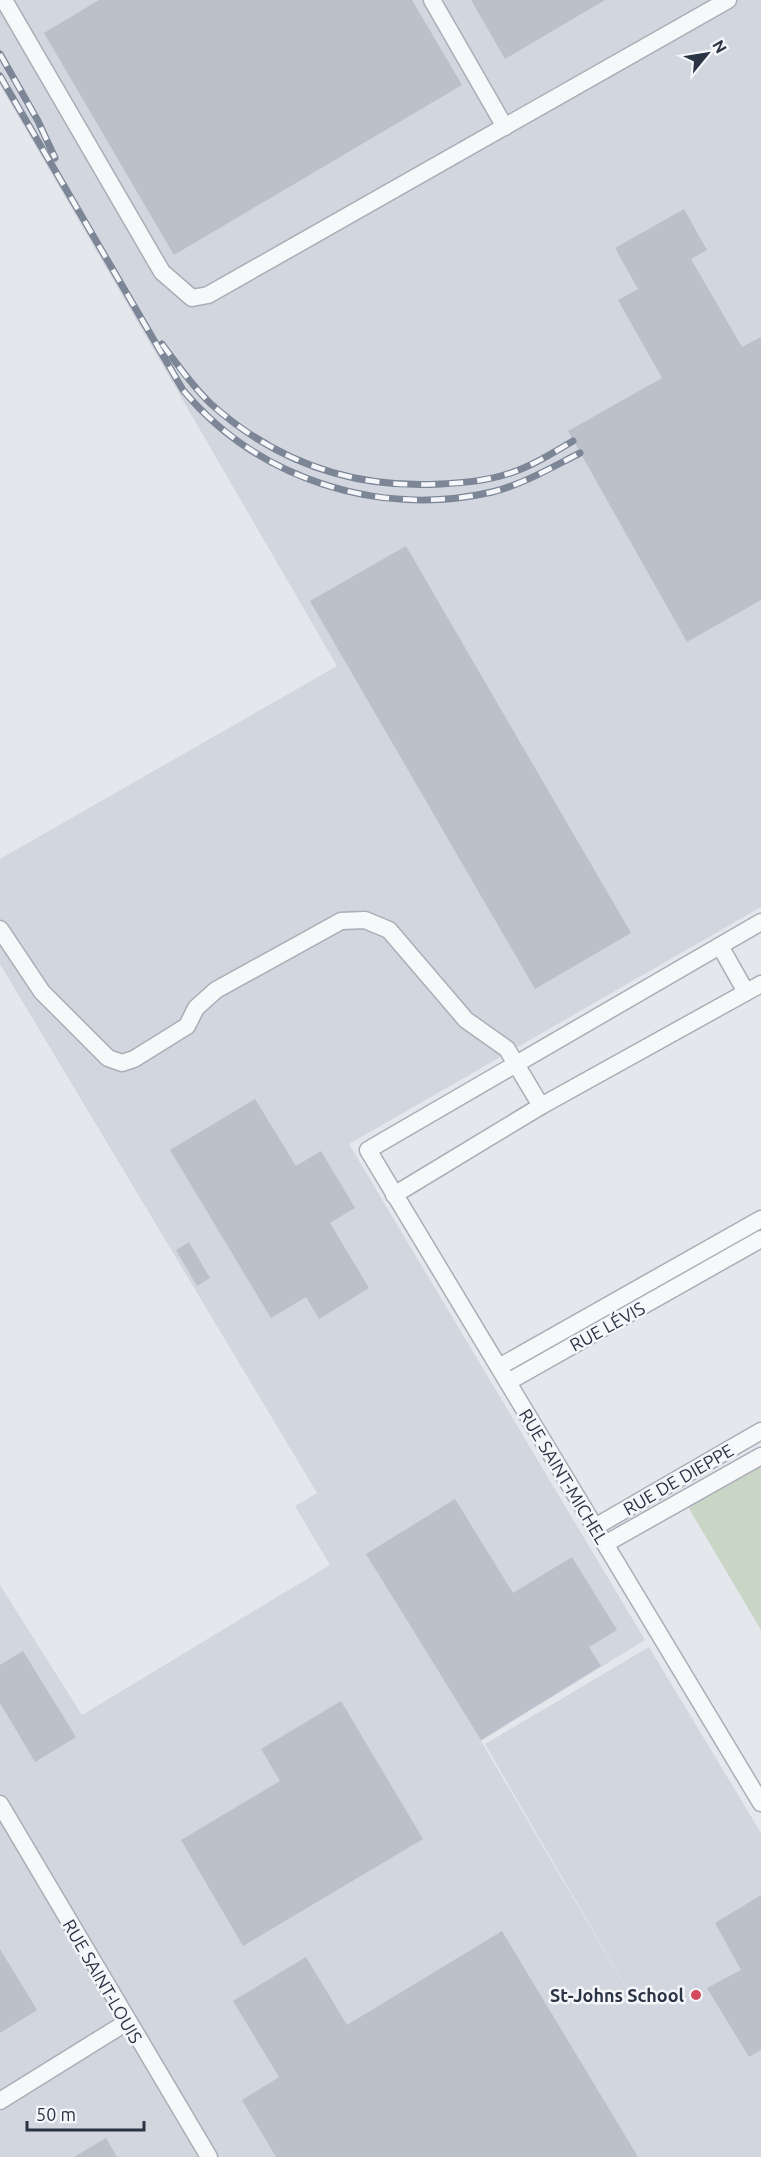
<svg xmlns="http://www.w3.org/2000/svg" width="761" height="2157" font-family="Ubuntu,sans-serif">
<style>
.built{fill:#d2d6de}
.green{fill:#c9d6c5}
.building{fill:#bbc0ca}
.lines{fill:none;stroke-linecap:round;stroke-linejoin:round}
.minor-casing{stroke:#a9aeb7;stroke-width:19}
.minor{stroke:#f7f8fa;stroke-width:16}
.rail-casing{stroke:#7d8696;stroke-width:7}
.rail{stroke:#f4f6f9;stroke-width:4.5;stroke-dasharray:14;stroke-linecap:butt}
.poi-dot{fill:#d1495b;stroke:#f4f6f9;stroke-width:2}
.labels{text-anchor:middle;dominant-baseline:central;stroke-width:5;stroke-linejoin:round;paint-order:stroke}
.street-label{font-size:18px;fill:#2b3445;stroke:#f4f6f9}
.poi-label{font-size:18px;font-weight:bold;fill:#2b3445;stroke:#f4f6f9;text-anchor:end}
</style>
<rect width="100%" height="100%" fill="#e4e7ec"/>
<path class="built" d="M 0,0 L 761,0 L 761,907 L 349,1144 L 645,1640 L 481,1741 L 649,2027 L 485,1744 L 649,1647 L 761,1833 L 761,2157 L 0,2157 L 0,1585 L 82,1715 L 330,1565 L 295,1506 L 317,1493 L 0,964 L 0,859 L 337,666 L 0,85 Z"/>
<path class="green" d="M 761,1464 L 761,1630 L 684,1500 Z"/>
<g class="building">
<path d="M 99,0 L 412,0 L 462,85 L 174,255 L 44,33 Z"/>
<path d="M 471,0 L 605,0 L 505,59 Z"/>
<path d="M 684,209 L 707,250 L 691,259 L 742,347 L 761,337 L 761,600 L 687,642 L 568,431 L 662,378 L 618,300 L 638,289 L 615,248 Z"/>
<path d="M 406,546 L 631,933 L 535,989 L 310,601 Z"/>
<path d="M 255,1099 L 296,1166 L 321,1151 L 355,1208 L 330,1223 L 369,1288 L 319,1319 L 306,1297 L 271,1318 L 170,1150 Z"/>
<path d="M 189,1242 L 210,1278 L 197,1286 L 176,1250 Z"/>
<path d="M 455,1499 L 513,1593 L 572,1557 L 617,1630 L 589,1647 L 601,1666 L 481,1740 L 366,1554 Z"/>
<path d="M 23,1651 L 76,1737 L 35,1762 L 0,1703 L 0,1665 Z"/>
<path d="M 341,1701 L 423,1839 L 243,1946 L 181,1840 L 280,1781 L 261,1749 Z"/>
<path d="M 761,1895 L 761,2050 L 749,2057 L 707,1988 L 741,1970 L 715,1923 Z"/>
<path d="M 502,1931 L 638,2157 L 276,2157 L 242,2100 L 279,2077 L 233,2001 L 306,1957 L 347,2025 Z"/>
<path d="M 0,1949 L 37,2010 L 0,2033 Z"/>
<path d="M 106,2138 L 117,2157 L 74,2157 Z"/>
</g>
<g class="lines">
<defs>
<g id="minor">
<path d="M 4,0 L 162,272 L 192,298 L 208,295 L 728,0"/>
<path d="M 432,0 L 505,127"/>
<path d="M 761,922 L 368,1150 L 761,1803"/>
<path d="M 0,929 L 42,992 L 108,1058 L 122,1063 L 134,1059 L 187,1026 L 196,1008 L 216,990 L 341,921 L 365,920 L 389,930 L 466,1020 L 507,1049 L 541,1106"/>
<path d="M 720,946 L 746,992"/>
<path d="M 394,1195 L 541,1106 L 761,984"/>
<path d="M 499,1367 L 761,1219"/>
<path d="M 508,1382 L 761,1239"/>
<path d="M 595,1527 L 761,1431"/>
<path d="M 605,1544 L 761,1456"/>
<path d="M 0,1804 L 209,2157"/>
<path d="M 0,2101 L 127,2022"/>
</g>
</defs>
<use href="#minor" class="minor-casing"/>
<use href="#minor" class="minor"/>
<defs>
<g id="rail">
<path d="M 0,54 L 38,121 L 55,158"/>
<path d="M 0,76 L 183,390 C 257,479 379,518 492,492 C 524,484 552,467 580,453"/>
<path d="M 162,344 C 177,364 193,387 211,404 C 276,462 354,489 441,484 C 462,483 484,481 504,475 C 529,468 551,454 573,441"/>
</g>
</defs>
<use href="#rail" class="rail-casing"/>
<use href="#rail" class="rail"/>
</g>
<circle class="poi-dot" cx="696" cy="1995" r="6"/>
<g class="labels">
<g class="street-label">
<text transform="translate(607 1326) rotate(-29)">RUE LÉVIS</text>
<text transform="translate(564 1476) rotate(59)">RUE SAINT-MICHEL</text>
<text transform="translate(678 1479) rotate(-30)">RUE DE DIEPPE</text>
<text transform="translate(103 1981) rotate(60)">RUE SAINT-LOUIS</text>
</g>
<g class="poi-label">
<text x="684" y="1995">St-Johns School</text>
</g>
</g>
<g transform="translate(707 54) rotate(60)" stroke="#f4f6f9" stroke-width="4.5" paint-order="stroke">
<path d="M0-4.5L10 22L0 15L-10 22Z" fill="#2b3445"/>
<text y="-9" font-size="16" font-weight="bold" text-anchor="middle" fill="#2b3445">N</text>
</g>
<path d="M27 2121v9h117v-9" fill="none" stroke="#2b3445" stroke-width="3"/>
<text x="36" y="2121" font-size="18" fill="#2b3445" stroke="#f4f6f9" stroke-width="4.5" paint-order="stroke">50 m</text>
</svg>
